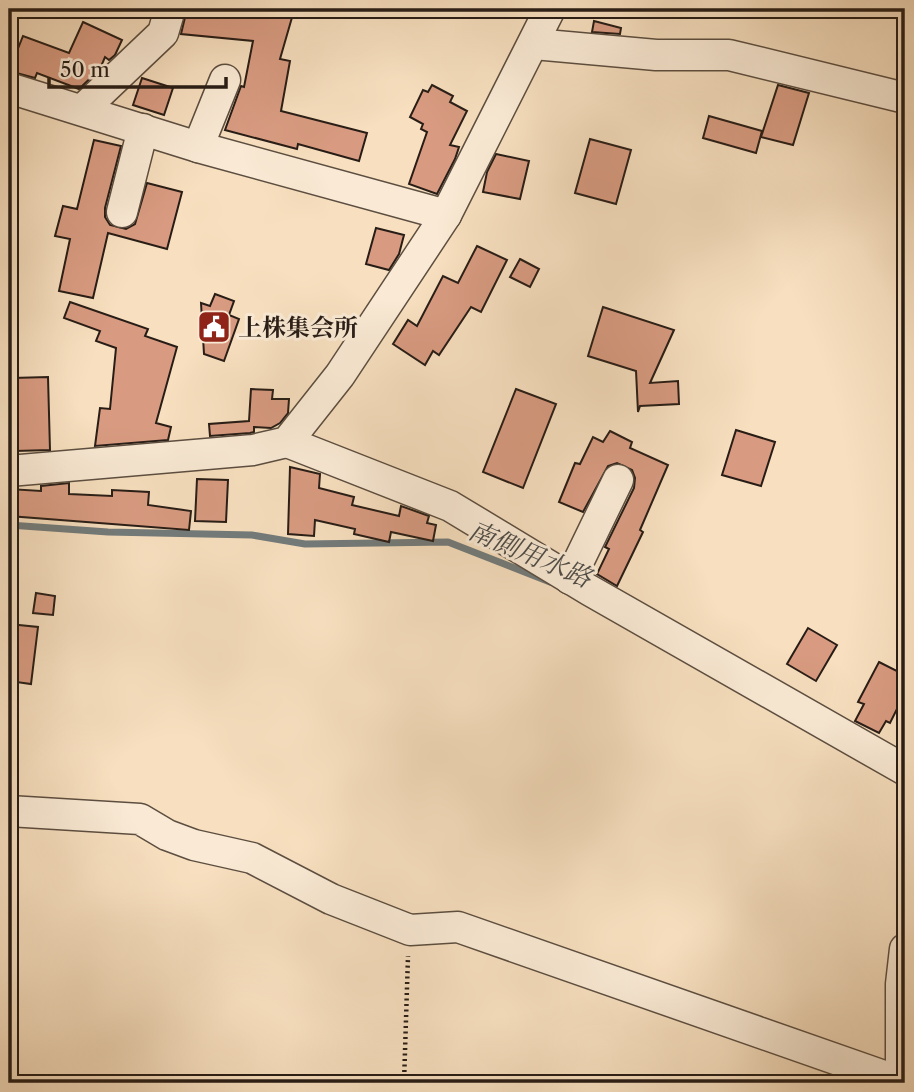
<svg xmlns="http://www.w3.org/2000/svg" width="914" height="1092" font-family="'Libre Caslon Text','Noto Serif JP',serif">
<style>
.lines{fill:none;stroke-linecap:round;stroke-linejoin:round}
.stream{stroke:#727b7b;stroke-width:7}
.building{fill:#d89b81;stroke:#281d16;stroke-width:2}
.minor-casing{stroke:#5c4e40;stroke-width:33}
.path{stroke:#281d16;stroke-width:4.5;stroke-dasharray:2 3.5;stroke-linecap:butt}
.minor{stroke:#faead5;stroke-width:30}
.labels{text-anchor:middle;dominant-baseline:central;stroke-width:6;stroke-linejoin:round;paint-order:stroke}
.poi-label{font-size:24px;font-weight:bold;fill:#281d16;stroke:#faead5;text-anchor:start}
.water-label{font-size:26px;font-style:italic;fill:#4d4c48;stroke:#faead5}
</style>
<rect width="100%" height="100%" fill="#f7dfbf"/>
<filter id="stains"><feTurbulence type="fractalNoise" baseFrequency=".00286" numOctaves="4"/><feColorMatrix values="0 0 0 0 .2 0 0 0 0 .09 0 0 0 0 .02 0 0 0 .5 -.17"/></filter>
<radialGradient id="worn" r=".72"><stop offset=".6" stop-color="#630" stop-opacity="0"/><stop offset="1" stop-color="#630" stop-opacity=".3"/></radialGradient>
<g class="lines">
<path class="stream" d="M 9,525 L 108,532 L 252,535 L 305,544 L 448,542 L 550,582"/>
</g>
<g class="building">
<path d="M 187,9 L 259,12 L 260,9 L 276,9 L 293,14 L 280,59 L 290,61 L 281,111 L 367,133 L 359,161 L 298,144 L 297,149 L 225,130 L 241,86 L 244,87 L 253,41 L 181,34 Z"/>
<path d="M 594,21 L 621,28 L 620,34 L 592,32 Z"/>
<path d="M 83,22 L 122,40 L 115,55 L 109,60 L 105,57 L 100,69 L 79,89 L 37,73 L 35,78 L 9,71 L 23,36 L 69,53 Z"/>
<path d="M 142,78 L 173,88 L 164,115 L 133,105 Z"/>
<path d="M 432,85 L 453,96 L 450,102 L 467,111 L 450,145 L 459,147 L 455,159 L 437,194 L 409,184 L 427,132 L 421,129 L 423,124 L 410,117 L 423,90 L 428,92 Z"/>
<path d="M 778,85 L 809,93 L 793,145 L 761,137 Z"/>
<path d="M 709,116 L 762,131 L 756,153 L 703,138 Z"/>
<path d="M 590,139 L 631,150 L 616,204 L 575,193 Z"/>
<path d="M 94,140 L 121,146 L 105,208 L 105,217 L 110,225 L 126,229 L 135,224 L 147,183 L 182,192 L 167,249 L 108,233 L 93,298 L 59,291 L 70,239 L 55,236 L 63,206 L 77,209 Z"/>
<path d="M 496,154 L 529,161 L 520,199 L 483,192 L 487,172 Z"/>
<path d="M 376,228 L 404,235 L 399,254 L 389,270 L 366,264 Z"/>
<path d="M 477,246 L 507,260 L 481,312 L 471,307 L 439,355 L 433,351 L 425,365 L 393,344 L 408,320 L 417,326 L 443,276 L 458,283 Z"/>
<path d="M 520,259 L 539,269 L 530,287 L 510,277 Z"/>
<path d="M 215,294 L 234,301 L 229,315 L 239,319 L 224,361 L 204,354 L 201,303 L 210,306 Z"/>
<path d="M 70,302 L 148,329 L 145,336 L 177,347 L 156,423 L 171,427 L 168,440 L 95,446 L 100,408 L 110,409 L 116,348 L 96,341 L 100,331 L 64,318 Z"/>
<path d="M 603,307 L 674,330 L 650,383 L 678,381 L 679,404 L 640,406 L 638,412 L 636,371 L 588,356 Z"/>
<path d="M 48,377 L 50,450 L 15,451 L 12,378 Z"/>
<path d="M 251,389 L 273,390 L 272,399 L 289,399 L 288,413 L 280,423 L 271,428 L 254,427 L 254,432 L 250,433 L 210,436 L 209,424 L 249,421 Z"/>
<path d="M 516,389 L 556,404 L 523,488 L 483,472 Z"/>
<path d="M 736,430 L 775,442 L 761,486 L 722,475 Z"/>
<path d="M 610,431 L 632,442 L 630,448 L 668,465 L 640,530 L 643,532 L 617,586 L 597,574 L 609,549 L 605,547 L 634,488 L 635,478 L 632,470 L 617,463 L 608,466 L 583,512 L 559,502 L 575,463 L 580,464 L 593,437 L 603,442 Z"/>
<path d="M 290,467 L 320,474 L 319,488 L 354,497 L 352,505 L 399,516 L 401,506 L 429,516 L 427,523 L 436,525 L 433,541 L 391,532 L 389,542 L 354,534 L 355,529 L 315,520 L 314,536 L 288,534 Z"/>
<path d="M 197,479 L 228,480 L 226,522 L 195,521 Z"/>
<path d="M 69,483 L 69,494 L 112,496 L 112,490 L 149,492 L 148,505 L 191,511 L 189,530 L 9,516 L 9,489 L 41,491 L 41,486 Z"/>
<path d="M 36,593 L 55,596 L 53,615 L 33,613 Z"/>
<path d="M 9,624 L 38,627 L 31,684 L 9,681 Z"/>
<path d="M 808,628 L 837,645 L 816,681 L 787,664 Z"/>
<path d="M 879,662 L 905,675 L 905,693 L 890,723 L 886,721 L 879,733 L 855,721 L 864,704 L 858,702 Z"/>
</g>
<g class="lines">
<defs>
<g id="minor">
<path d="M 534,44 L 656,55 L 729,55 L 905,98"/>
<path d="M 9,88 L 198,147 L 446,215"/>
<path d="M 82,110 L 163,33 L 170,9"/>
<path d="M 198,147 L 225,80"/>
<path d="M 122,212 L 143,129"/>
<path d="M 287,442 L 450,506 L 589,590 L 905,770"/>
<path d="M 9,471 L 253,450 L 287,442 L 340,375 L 446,215 L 550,9"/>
<path d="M 570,579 L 618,480"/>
<path d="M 9,811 L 140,819 L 167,835 L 194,845 L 252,858 L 331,899 L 410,930 L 458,927 L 901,1082"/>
<path d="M 901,1083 L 901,984 L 905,949"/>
</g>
</defs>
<use href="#minor" class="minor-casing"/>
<path class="path" d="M 404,1083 L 408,956"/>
<use href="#minor" class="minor"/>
</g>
<defs>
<symbol id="civic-square" viewBox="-11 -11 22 22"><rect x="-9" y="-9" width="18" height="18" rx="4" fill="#8f2418" stroke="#faead5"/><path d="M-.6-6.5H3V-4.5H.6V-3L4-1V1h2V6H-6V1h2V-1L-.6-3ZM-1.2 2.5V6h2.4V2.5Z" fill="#fff"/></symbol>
</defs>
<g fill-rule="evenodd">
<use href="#civic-square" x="195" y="308" width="38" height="38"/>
</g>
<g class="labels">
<g class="poi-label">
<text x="238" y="327">上株集会所</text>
</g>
<g class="water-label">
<text transform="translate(530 554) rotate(23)">南側用水路</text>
</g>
</g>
<rect width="914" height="1092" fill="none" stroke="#f7dfbf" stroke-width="35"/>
<rect x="10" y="10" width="893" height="1071" fill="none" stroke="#281d16" stroke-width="3.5"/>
<rect x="18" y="18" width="879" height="1057" fill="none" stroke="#281d16" stroke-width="2"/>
<path d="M49 77v10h177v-10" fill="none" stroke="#281d16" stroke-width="3.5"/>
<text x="60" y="77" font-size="21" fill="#281d16" stroke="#faead5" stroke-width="5" paint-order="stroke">50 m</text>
<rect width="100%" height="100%" filter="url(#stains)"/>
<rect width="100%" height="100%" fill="url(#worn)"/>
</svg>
